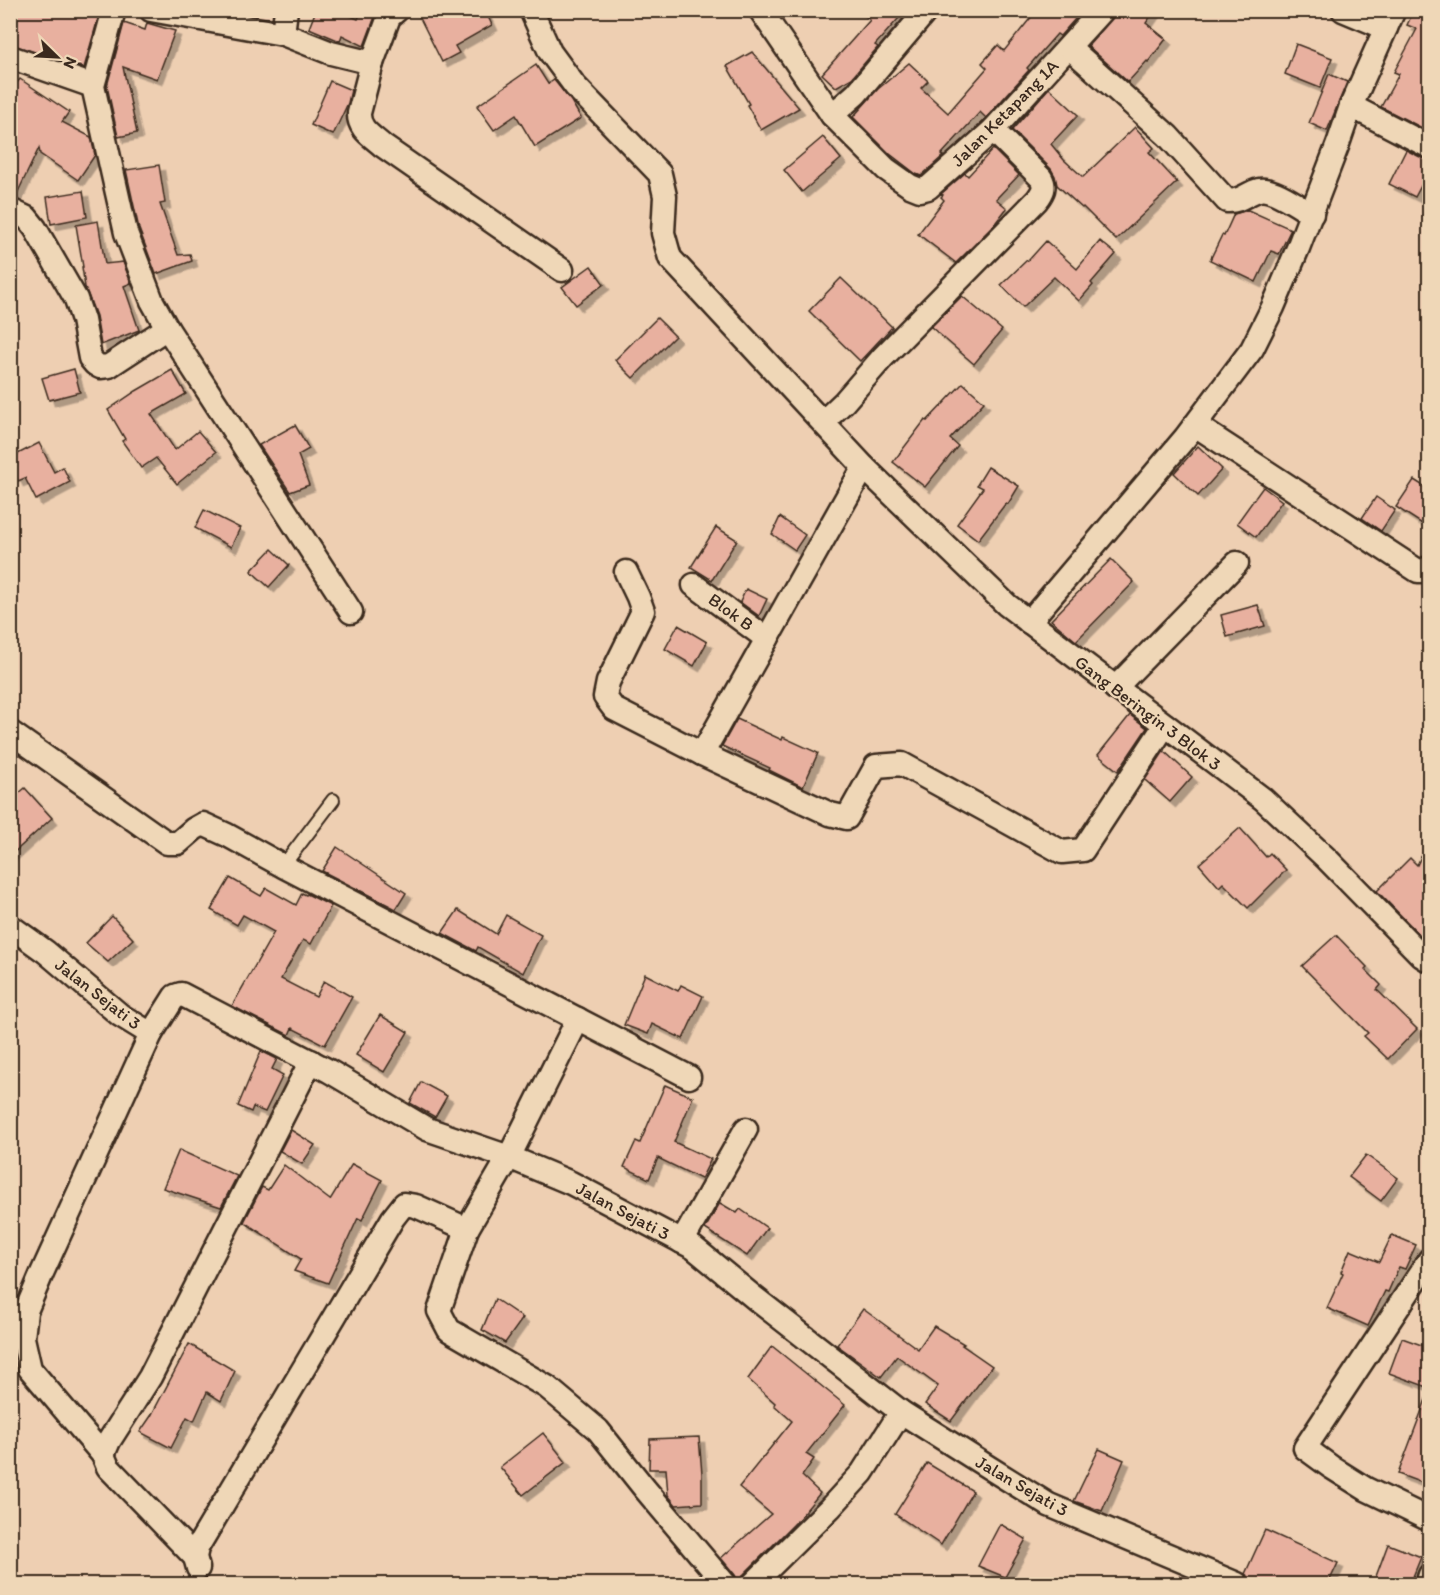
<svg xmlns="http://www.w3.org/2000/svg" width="1440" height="1595" font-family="Itim,sans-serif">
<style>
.building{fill:#e8b09f;stroke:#3b2a1e;stroke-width:1.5;filter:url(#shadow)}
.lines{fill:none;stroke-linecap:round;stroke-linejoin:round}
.lane-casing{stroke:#3b2a1e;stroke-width:16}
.street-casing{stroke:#3b2a1e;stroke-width:27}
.lane{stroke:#efd7b7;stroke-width:12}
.street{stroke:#efd7b7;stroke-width:22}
.labels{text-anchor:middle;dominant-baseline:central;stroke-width:4.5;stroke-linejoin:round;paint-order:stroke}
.street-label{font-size:18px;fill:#3b2a1e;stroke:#efd7b7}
</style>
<defs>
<filter id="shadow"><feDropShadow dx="5.5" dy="5.5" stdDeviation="0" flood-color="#0004"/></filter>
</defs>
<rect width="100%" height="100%" fill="#eecfb2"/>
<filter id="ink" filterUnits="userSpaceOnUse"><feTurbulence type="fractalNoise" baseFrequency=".0167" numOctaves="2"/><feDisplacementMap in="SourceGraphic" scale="12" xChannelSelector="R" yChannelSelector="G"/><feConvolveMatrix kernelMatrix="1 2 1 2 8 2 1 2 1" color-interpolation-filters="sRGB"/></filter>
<g filter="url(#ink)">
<g class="building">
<path d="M 10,10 L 87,10 L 99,15 L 84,68 L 10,44 Z"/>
<path d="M 316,10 L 337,10 L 358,19 L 362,10 L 369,10 L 376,14 L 364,46 L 342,35 L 340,41 L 309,28 Z"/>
<path d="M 416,10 L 485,10 L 492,25 L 455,46 L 459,53 L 442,62 Z"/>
<path d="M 859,10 L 906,10 L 875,45 L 878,47 L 852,78 L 836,87 L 822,74 L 870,20 Z"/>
<path d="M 1037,10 L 1083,10 L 1060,36 L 1057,34 L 1027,68 L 1029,70 L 986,118 L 980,112 L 941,155 L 943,156 L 921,176 L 916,174 L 890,154 L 853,117 L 878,89 L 909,63 L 928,81 L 921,88 L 948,113 L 987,68 L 982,63 L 998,45 L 1004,51 Z"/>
<path d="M 1115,10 L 1155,10 L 1146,23 L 1166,39 L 1148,62 L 1147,61 L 1128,82 L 1088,46 L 1112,19 Z"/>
<path d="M 1414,10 L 1430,10 L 1430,132 L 1381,107 L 1399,74 L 1394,72 L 1417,29 L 1407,25 Z"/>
<path d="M 124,23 L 145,30 L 147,23 L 175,31 L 157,79 L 123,67 L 137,133 L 118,137 L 107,86 Z"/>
<path d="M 1296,44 L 1332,58 L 1320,88 L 1285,74 Z"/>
<path d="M 752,52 L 799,108 L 761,130 L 747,105 L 749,104 L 727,66 Z"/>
<path d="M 536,65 L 548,84 L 554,80 L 571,101 L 581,118 L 535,147 L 516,115 L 494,130 L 477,106 Z"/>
<path d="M 1329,74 L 1347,82 L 1327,131 L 1309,123 Z"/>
<path d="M 20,79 L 69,112 L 62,122 L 91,137 L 95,155 L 78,180 L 40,154 L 39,148 L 15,198 L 10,197 L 10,91 Z"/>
<path d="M 330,81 L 351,90 L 348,103 L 333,135 L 311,125 Z"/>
<path d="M 1049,88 L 1078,115 L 1051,144 L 1064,160 L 1083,177 L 1135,127 L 1154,148 L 1149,152 L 1177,182 L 1116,240 L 1083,207 L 1082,208 L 1057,185 L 1055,176 L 1051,169 L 1012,130 Z"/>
<path d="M 823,137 L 841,159 L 802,192 L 784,170 Z"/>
<path d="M 993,149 L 1019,175 L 996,199 L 1007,208 L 993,226 L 956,263 L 918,234 L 944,200 L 941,197 L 943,195 L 941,194 L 965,173 L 968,176 Z"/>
<path d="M 1406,150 L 1424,159 L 1430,160 L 1430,169 L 1415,197 L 1389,184 Z"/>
<path d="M 159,165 L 165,203 L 160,204 L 178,255 L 190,254 L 192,261 L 156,274 L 139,229 L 126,170 Z"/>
<path d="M 83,191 L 87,217 L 51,224 L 47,197 Z"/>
<path d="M 1248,210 L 1291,229 L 1279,254 L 1271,251 L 1256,282 L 1210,260 L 1222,235 L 1224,236 L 1234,214 Z"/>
<path d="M 98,221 L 105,264 L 123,262 L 131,283 L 124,286 L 139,330 L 101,345 L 96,316 L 85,287 L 82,267 L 83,267 L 76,225 Z"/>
<path d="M 1046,241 L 1077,269 L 1100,241 L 1116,254 L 1091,283 L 1093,285 L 1079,301 L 1054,277 L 1023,307 L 1001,285 L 1027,260 L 1028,261 Z"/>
<path d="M 591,266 L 604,284 L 576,305 L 562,287 Z"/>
<path d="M 841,278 L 892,327 L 860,361 L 809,311 Z"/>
<path d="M 962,296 L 1002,330 L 974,364 L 931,327 Z"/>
<path d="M 657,318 L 675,336 L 633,378 L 615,360 Z"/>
<path d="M 74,369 L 80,392 L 49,400 L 42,378 Z"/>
<path d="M 172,370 L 186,394 L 151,414 L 175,450 L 198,431 L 216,452 L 177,484 L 156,458 L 141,468 L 122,441 L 125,439 L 108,410 L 136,391 Z"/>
<path d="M 963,383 L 984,402 L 950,439 L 958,446 L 925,487 L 893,462 L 925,420 L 927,421 Z"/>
<path d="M 295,425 L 309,449 L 298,455 L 309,485 L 290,492 L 259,445 Z"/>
<path d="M 39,443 L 54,472 L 63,467 L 70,482 L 36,500 L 25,478 L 18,481 L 10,466 L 10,458 Z"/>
<path d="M 1198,446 L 1222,469 L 1198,496 L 1174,473 Z"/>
<path d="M 988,467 L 1019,486 L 1008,504 L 1006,503 L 978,540 L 957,524 L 983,488 L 977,485 Z"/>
<path d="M 1414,480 L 1430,490 L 1430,529 L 1396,507 Z"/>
<path d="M 1263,487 L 1282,501 L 1256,537 L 1237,523 Z"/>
<path d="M 1376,497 L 1395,510 L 1381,531 L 1362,518 Z"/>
<path d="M 204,510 L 240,528 L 231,547 L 195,528 Z"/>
<path d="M 780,517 L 805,535 L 795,550 L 772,534 Z"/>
<path d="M 716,527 L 737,540 L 712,580 L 691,567 Z"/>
<path d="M 272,549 L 289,565 L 269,587 L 251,571 Z"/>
<path d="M 1111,559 L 1134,582 L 1076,641 L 1051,620 Z"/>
<path d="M 746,589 L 767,599 L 759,616 L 740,602 Z"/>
<path d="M 1258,605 L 1265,626 L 1227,637 L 1221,615 Z"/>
<path d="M 678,625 L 707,642 L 694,666 L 665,649 Z"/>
<path d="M 1130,715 L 1147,728 L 1118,771 L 1098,755 Z"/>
<path d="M 737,719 L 782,740 L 783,737 L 818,753 L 803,787 L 769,770 L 770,768 L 722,746 Z"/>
<path d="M 1164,751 L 1192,777 L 1170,802 L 1145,780 Z"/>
<path d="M 25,788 L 52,818 L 10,856 L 10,801 Z"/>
<path d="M 1240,828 L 1266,857 L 1270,853 L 1286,870 L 1248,908 L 1223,883 L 1219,887 L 1199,864 Z"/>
<path d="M 1430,838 L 1430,928 L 1422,937 L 1377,891 L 1410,858 L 1417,865 Z"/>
<path d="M 337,847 L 406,893 L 396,909 L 322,871 Z"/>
<path d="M 230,878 L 261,896 L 266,888 L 296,905 L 302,893 L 306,895 L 307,894 L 331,906 L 311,944 L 303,940 L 281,979 L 316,997 L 324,981 L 352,997 L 325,1045 L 292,1028 L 289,1035 L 232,1006 L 274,932 L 243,915 L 237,925 L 211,910 Z"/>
<path d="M 458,910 L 496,934 L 506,915 L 541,935 L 523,973 L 478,947 L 476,951 L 442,933 Z"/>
<path d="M 112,916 L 133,939 L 108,962 L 86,943 Z"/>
<path d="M 1336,935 L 1367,967 L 1365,969 L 1381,985 L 1377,990 L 1417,1029 L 1388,1059 L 1364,1036 L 1368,1033 L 1302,966 Z"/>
<path d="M 645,974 L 678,991 L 681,985 L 703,996 L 683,1039 L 652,1024 L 648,1034 L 624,1025 Z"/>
<path d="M 380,1015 L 408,1032 L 384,1072 L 356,1055 Z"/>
<path d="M 261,1051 L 277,1059 L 272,1069 L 283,1075 L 265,1112 L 253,1107 L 251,1112 L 238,1106 Z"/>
<path d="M 421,1082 L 447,1096 L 435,1117 L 410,1103 Z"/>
<path d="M 665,1085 L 693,1097 L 674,1142 L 711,1159 L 701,1179 L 658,1158 L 649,1179 L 624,1167 L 636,1141 L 640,1143 Z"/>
<path d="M 291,1130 L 315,1145 L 302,1164 L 280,1151 Z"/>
<path d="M 179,1150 L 237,1176 L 221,1207 L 163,1188 Z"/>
<path d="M 1366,1155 L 1398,1178 L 1381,1201 L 1349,1177 Z"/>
<path d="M 352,1164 L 382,1180 L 362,1220 L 358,1218 L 328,1283 L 294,1271 L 301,1259 L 244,1222 L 262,1187 L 268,1190 L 284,1165 L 330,1200 Z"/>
<path d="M 720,1203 L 737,1213 L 740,1209 L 767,1228 L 747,1256 L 705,1229 Z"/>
<path d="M 1392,1235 L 1416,1245 L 1405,1269 L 1399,1267 L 1388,1292 L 1385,1291 L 1368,1326 L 1327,1308 L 1343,1273 L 1341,1272 L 1350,1250 L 1379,1262 Z"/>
<path d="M 495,1299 L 523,1318 L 505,1343 L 482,1330 Z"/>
<path d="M 863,1309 L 918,1349 L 934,1326 L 964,1344 L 962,1345 L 992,1366 L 951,1421 L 925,1404 L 938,1386 L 897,1356 L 881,1377 L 837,1345 Z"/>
<path d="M 1402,1338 L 1430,1348 L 1430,1388 L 1389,1373 Z"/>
<path d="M 189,1344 L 235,1371 L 221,1401 L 207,1392 L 194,1421 L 187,1417 L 171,1448 L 140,1432 L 151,1416 Z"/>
<path d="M 772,1346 L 845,1405 L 806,1454 L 814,1459 L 802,1476 L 820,1493 L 798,1520 L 744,1574 L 739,1584 L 735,1575 L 721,1558 L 771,1514 L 739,1487 L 792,1421 L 774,1405 L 775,1403 L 748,1379 Z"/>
<path d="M 1428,1394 L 1430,1394 L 1430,1486 L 1398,1474 Z"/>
<path d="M 543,1433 L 566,1462 L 523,1495 L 500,1467 Z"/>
<path d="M 699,1437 L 702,1474 L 702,1503 L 676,1505 L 668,1495 L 666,1469 L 649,1469 L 650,1439 Z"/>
<path d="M 1099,1449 L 1124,1460 L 1102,1511 L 1074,1501 Z"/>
<path d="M 927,1463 L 973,1491 L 941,1545 L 895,1514 Z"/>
<path d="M 1000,1524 L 1026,1539 L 1005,1577 L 978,1566 Z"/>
<path d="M 1265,1530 L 1338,1563 L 1328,1584 L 1250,1584 L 1248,1576 L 1245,1574 Z"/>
<path d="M 1388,1544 L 1421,1557 L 1410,1584 L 1391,1584 L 1375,1579 Z"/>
</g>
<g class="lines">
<defs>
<path id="lane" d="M 283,866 L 333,800"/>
<g id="street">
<path d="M 114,10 L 93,86 L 126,233 L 152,301 L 167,328 L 351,612"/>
<path d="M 151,10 L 283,34 L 331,53 L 372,63 L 389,17 L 397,10"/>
<path d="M 531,10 L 550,52 L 575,86 L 660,174 L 665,196 L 663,233 L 670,258 L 864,467 L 1007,605 L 1263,799 L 1327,859 L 1422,956 L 1430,961"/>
<path d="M 1343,10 L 1386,28"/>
<path d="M 761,11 L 832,115 L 886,169 L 910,186 L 920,190 L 928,188 L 993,130 L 1102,10"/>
<path d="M 283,34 L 286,10"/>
<path d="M 1069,47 L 1168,136 L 1227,201 C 1240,202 1247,193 1259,190 C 1272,187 1300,207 1312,214"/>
<path d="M 10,57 L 93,86"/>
<path d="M 372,63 L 359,113 C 358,129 372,136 383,146 L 562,270"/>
<path d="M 1351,106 L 1430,147"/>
<path d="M 832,115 L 856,94 L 927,10"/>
<path d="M 10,210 L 27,218 L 35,228 L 76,299 L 83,320 L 90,358 L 95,364 L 100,367 L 109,366 L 167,328"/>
<path d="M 823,422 L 844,402 L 883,357 L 1037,200 C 1043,192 1046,187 1041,178 L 993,130"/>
<path d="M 1195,425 L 1418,571 L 1422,571 L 1430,567"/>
<path d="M 626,572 L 638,597 L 643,611 L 608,682 L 605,697 L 614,709 L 702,754 L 830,814 L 847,818 L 876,766 L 902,764 L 1062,852 L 1083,850 L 1165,725"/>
<path d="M 694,585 L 767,639"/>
<path d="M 1029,622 L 1185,438 L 1252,349 L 1273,307 L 1298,248 L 1338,144 L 1351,106 L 1394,10"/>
<path d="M 1115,688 L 1237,563"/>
<path d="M 10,732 L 167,843 L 178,843 L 194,829 L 203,824 L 227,835 L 283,866 L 689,1077"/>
<path d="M 702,754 L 864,467"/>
<path d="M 10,926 L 46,952 L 120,1015 L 151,1034 L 175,996 L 181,994 L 329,1071 L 427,1129 L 509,1157 L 571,1183 L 694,1248 L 756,1299 L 901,1412 L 988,1467 L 1049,1505 L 1237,1584"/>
<path d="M 578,1019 L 509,1157 L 467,1229 L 439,1311 L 449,1330 L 547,1387 L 598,1430 L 645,1489 L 725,1584"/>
<path d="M 682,1242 L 746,1129"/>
<path d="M 1430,1259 L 1305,1448 L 1331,1467 L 1366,1489 L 1430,1520"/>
<path d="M 103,1455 L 30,1369 L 23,1338 L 26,1311 L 42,1273 L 151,1034"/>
<path d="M 195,1557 L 108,1467 L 103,1455 L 109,1441 L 150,1377 L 311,1061"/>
<path d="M 198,1568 L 195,1557 L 197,1548 L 393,1218 L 404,1204 L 416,1206 L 467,1229"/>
<path d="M 753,1584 L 830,1508 L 862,1473 L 901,1412"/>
<path d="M 1427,1584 L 1430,1575"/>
</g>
</defs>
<use href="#lane" class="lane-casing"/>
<use href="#street" class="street-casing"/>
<use href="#lane" class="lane"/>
<use href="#street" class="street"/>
</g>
</g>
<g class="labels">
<g class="street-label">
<text transform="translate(1005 113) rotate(-45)">Jalan Ketapang 1A</text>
<text transform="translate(731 612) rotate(36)">Blok B</text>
<text transform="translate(1148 713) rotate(37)">Gang Beringin 3 Blok 3</text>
<text transform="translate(98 994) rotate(38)">Jalan Sejati 3</text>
<text transform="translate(623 1211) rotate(28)">Jalan Sejati 3</text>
<text transform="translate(1022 1486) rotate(30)">Jalan Sejati 3</text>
</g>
</g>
<rect width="1440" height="1595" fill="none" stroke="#efd7b7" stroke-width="36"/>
<rect x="18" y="18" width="1404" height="1559" fill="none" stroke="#3b2a1e" stroke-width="2" filter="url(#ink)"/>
<g transform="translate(57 57) rotate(114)" stroke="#efd7b7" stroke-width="4.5" paint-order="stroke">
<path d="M0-4.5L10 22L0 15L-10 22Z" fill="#3b2a1e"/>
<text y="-9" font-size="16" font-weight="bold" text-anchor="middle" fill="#3b2a1e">N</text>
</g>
</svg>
